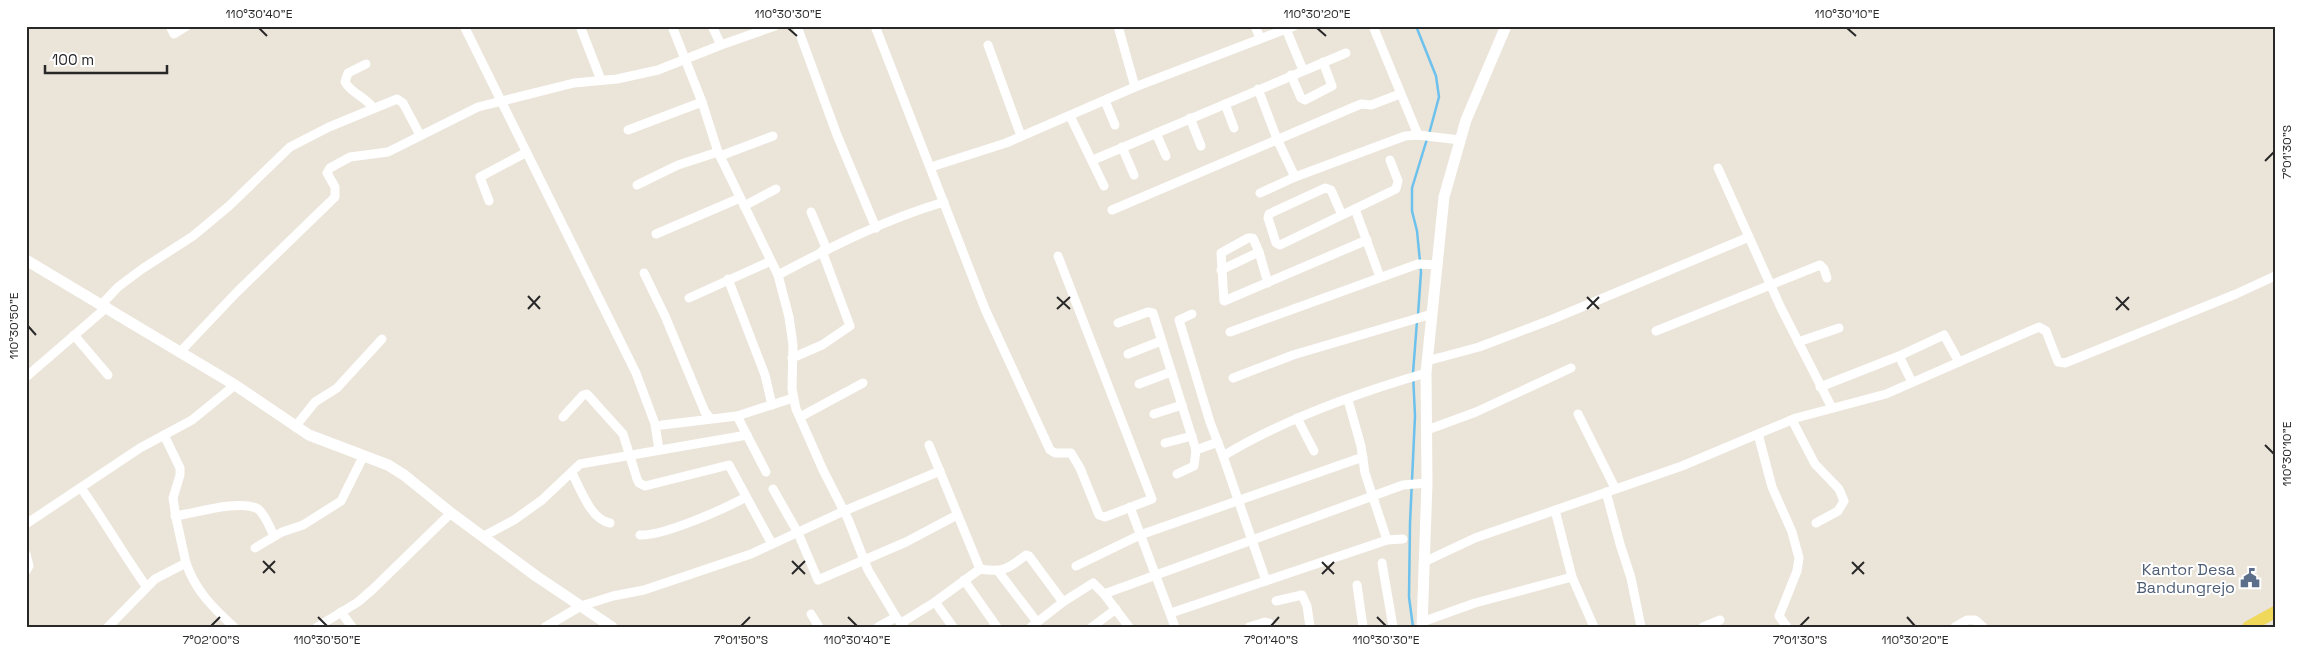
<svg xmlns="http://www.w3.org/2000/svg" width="2301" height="653" font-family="'Space Grotesk',sans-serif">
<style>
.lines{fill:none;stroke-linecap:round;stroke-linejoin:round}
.stream{stroke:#6cc1ed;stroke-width:2.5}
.minor{stroke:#fff;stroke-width:9}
.secondary{stroke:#fff;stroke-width:11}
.primary{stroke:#efd85a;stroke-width:12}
.ticks{fill:none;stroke:#282828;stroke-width:2}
.labels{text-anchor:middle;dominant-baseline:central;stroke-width:4;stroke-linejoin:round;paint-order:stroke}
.service-label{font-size:16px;fill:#4e5e75;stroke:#fff;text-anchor:end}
.neatline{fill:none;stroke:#282828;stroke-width:2}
.ticks-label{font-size:12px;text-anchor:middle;fill:#282828}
</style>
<rect width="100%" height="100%" fill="#ebe4d9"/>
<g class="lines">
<g class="stream">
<path d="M 1416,26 L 1436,76 L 1439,97 L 1429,134"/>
<path d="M 1418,315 L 1421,272 L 1417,231 L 1412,211 L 1412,188 L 1427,139"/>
<path d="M 1413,627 L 1409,597 L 1410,523 L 1415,416 L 1413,373 L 1417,321"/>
</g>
<g class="minor">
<path d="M 170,26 L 174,34 L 187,26"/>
<path d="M 464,26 L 636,373 L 655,424 L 659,450"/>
<path d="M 580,26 L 601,80"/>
<path d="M 672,26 L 702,102 L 718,152 L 778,275 L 789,317 L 793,345 L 792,389 L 796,409 L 823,470 L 848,519 L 868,570 L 896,617 L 904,627"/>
<path d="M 712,26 L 721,45"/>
<path d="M 797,26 L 837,135 L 876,228"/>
<path d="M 875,26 L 985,309 L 1050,450 L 1055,453 L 1071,453 L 1080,468 L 1099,515 L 1105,517 L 1152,499 L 1058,256"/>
<path d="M 1118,26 L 1135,87"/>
<path d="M 1255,26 L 1260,38"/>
<path d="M 1373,26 L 1418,135"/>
<path d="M 1286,29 L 1303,70"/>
<path d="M 988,45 L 1021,136"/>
<path d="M 366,64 L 348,73 L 345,82 C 352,94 366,97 373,108"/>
<path d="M 1291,75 L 1301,98 L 1305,100 L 1332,86 L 1323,62"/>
<path d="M 1258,89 L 1277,139 L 1295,177 L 1260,193"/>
<path d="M 1105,101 L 1115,125"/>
<path d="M 1225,104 L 1234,128"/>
<path d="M 1070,116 L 1104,186"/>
<path d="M 1190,118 L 1201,146"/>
<path d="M 628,130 L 702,102"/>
<path d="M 1156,133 L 1166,156"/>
<path d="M 1122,147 L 1134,175"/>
<path d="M 720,156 L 773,136"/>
<path d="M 1093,160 L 1346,53"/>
<path d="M 931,167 L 1006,143 L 1135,87 L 1294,26"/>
<path d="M 1718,168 L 1780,306 L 1832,408"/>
<path d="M 1295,177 L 1405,136 L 1418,135 L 1460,140"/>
<path d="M 637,185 L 678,165 L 718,152"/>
<path d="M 489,201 L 480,177 L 525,153"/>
<path d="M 744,206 L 776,189"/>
<path d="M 1355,209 L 1380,277"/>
<path d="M 1112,210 L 1361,104 L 1371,105 L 1400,94"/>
<path d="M 811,212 L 827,250"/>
<path d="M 1342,215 L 1331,190 L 1325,188 L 1269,214 L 1268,218 L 1276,243 L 1280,245 L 1396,189 L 1398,181 L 1390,160"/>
<path d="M 656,234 L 740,198"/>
<path d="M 1221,270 L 1259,252"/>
<path d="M 644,273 L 665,316 L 705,412 L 710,418"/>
<path d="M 778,275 C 831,247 886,219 944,202"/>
<path d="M 728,279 L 765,375 L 772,405"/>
<path d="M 1268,283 L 1259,252 L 1253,238 L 1248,238 L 1221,253 L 1224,301 L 1367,240"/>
<path d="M 689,298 L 771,261"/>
<path d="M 102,304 L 118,287 L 142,269 L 193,236 L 229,206 L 290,147 L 329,127 L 397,99 L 403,103 L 420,135"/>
<path d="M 1192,314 L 1179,320 L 1210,422 L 1223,456"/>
<path d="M 1118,323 L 1148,312 L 1153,313 L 1196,450"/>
<path d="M 1656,331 L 1820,265 L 1824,269 L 1827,278"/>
<path d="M 1230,332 L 1418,264 L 1438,265"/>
<path d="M 74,335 L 108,375"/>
<path d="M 1798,342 L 1839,328"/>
<path d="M 181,351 L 236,293 L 335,197 L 335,187 L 327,173 L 330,168 L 350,157 L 388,152 L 478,107 L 574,83 L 617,79 L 658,70 L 721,45 L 775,26"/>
<path d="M 1128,354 L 1161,341"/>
<path d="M 1899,356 L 1912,382"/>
<path d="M 792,358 L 822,345 L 850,326 L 822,251"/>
<path d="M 1427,361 L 1479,347 L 1553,319 L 1749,237"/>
<path d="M 26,377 L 107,307"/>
<path d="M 1233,378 L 1293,355 L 1432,314"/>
<path d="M 1139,384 L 1171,372"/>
<path d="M 1820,387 L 1899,356 L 1944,335 L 1959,362"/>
<path d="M 1348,400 L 1361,446 L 1365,473 L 1387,540"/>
<path d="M 1154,414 L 1182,405"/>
<path d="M 1578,414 L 1615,488"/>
<path d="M 737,416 L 766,472"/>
<path d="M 563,417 L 583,395 L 587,394 L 623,434 L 637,479 L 639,483 L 645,486 L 729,465 L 772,544"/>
<path d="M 800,417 L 863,383"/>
<path d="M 1297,418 L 1314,451"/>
<path d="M 1792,420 L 1815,464 L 1839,489 L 1844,501 L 1838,511 L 1816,523"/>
<path d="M 662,425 L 737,416 L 793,398"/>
<path d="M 295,427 L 315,402 L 337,388 L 382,339"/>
<path d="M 1427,430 L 1476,412 L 1571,368"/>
<path d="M 1758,434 L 1772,487 L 1792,532 L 1799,558 L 1797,571 L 1779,616 L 1787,627"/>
<path d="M 1165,443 L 1192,436"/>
<path d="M 572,473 C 581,490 591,520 610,523"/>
<path d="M 1177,474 L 1194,466 L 1196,450 L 1218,442"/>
<path d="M 81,488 C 104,520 123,554 146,586"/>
<path d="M 773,489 L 798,533 L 818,580 L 906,542 L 957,515"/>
<path d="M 1606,492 L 1620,544 L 1631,578 L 1641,627"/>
<path d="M 1130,507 L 1175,627"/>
<path d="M 1555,510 L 1572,577 L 1594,627"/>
<path d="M 175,516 C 196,513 240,499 258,509 C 265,514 270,528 274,536"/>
<path d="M 26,524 L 140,448 L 192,420 L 235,385"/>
<path d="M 640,535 C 664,536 724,509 746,497"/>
<path d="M 484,536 L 514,520 L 542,500 L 580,464 L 747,435"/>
<path d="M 255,548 L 282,532 L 303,525 L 341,501 L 364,455"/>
<path d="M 26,554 L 29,566 L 26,571"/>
<path d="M 1424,562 L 1475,538 L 1682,466 L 1796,418 L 1886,394 L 2039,327 L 2046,331 L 2058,362 L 2065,363 L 2236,294 L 2275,276"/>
<path d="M 186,563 C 195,590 213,608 234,627"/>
<path d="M 1382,563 L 1393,627"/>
<path d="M 1076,566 L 1140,535 L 1363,457"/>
<path d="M 980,569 C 1002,573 1008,569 1026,555 L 1029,556 L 1063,602"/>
<path d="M 998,571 L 1037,622"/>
<path d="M 964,580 L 997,627"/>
<path d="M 1266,581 L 1223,456 C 1284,419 1357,393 1426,373"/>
<path d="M 1357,585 L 1363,627"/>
<path d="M 1104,594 L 1403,485 L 1427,483"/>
<path d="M 1276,601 L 1302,595 L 1307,606 L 1310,627"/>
<path d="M 935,602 L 953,627"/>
<path d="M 341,612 L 352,627"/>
<path d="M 1171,613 L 1387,540 L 1403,539"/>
<path d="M 811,614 L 819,627"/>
<path d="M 1422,622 L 1475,603 L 1572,577"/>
<path d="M 901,623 L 935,602 L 980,569 L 929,445"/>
<path d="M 108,627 L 155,579 L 186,563 L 176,518 L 173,498 L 180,475 L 180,468 L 164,435"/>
<path d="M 317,627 L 358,602 L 373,589 L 451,513"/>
<path d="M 545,627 L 581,606 L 613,596 L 644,590 L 751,554 L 844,511 L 940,471"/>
<path d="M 878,627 L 896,617"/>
<path d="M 1031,627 L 1063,602 L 1093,583 L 1104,594 L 1129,627"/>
<path d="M 1092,627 L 1116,609"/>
<path d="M 1249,627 L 1265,622 L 1269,623 L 1271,627"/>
<path d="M 1703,627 L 1720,620"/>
<path d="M 1955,627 L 1967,620 L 1975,620 L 1983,627"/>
</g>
<g class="secondary">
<path d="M 26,260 L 235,385 L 309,435 L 388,465 L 404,475 L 451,513 L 536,576 L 612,627"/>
<path d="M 1422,627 L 1427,483 L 1426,373 L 1444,197 L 1466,120 L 1506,26"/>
</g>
<path class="primary" d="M 2248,627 L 2275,612"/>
</g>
<path class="ticks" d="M 259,28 L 267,36M 788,28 L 797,36M 1317,28 L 1326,36M 1847,28 L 1856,36M 2265,161 L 2274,152M 528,296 L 540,309M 1057,297 L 1070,309M 1587,297 L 1599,309M 2116,297 L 2129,310M 528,309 L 540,296M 1057,309 L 1070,297M 1587,309 L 1599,297M 2116,310 L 2129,297M 28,326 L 36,335M 2265,445 L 2274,454M 263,561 L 275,573M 792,561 L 805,574M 1322,562 L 1334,574M 1852,562 L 1864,574M 263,573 L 275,561M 792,574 L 805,561M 1322,574 L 1334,562M 1852,574 L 1864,562M 318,617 L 327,626M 848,617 L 857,626M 1377,617 L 1386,626M 1907,617 L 1915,626M 211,626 L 220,617M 741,626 L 750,617M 1271,626 L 1279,617M 1800,626 L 1809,617"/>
<defs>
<symbol id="civic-bare" viewBox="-9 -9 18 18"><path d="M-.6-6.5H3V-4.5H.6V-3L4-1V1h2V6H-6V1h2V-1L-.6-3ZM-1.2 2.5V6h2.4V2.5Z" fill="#5c6f8a" stroke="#fff" stroke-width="2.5" paint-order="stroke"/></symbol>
</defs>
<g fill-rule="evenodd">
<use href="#civic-bare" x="2236" y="564" width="28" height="28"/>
</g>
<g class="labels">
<g class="service-label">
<text x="2235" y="569">Kantor Desa<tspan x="2235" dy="18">Bandungrejo</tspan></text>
</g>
</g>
<rect width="2301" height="653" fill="none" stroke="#ffffff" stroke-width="55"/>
<path d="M45 65v8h122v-8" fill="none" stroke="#282828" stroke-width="2.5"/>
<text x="52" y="65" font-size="15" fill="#282828" stroke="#ffffff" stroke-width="4" paint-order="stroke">100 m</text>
<rect x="28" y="28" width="2246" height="598" class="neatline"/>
<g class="ticks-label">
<text x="259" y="18">110°30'40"E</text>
<text x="788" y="18">110°30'30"E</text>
<text x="1317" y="18">110°30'20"E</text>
<text x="1847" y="18">110°30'10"E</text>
<text transform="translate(2287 152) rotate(-90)" y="4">7°01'30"S</text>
<text transform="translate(14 326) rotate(-90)" y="4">110°30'50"E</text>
<text transform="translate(2287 454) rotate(-90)" y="4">110°30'10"E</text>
<text x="211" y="644">7°02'00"S</text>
<text x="327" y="644">110°30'50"E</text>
<text x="741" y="644">7°01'50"S</text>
<text x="857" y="644">110°30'40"E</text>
<text x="1271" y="644">7°01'40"S</text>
<text x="1386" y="644">110°30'30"E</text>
<text x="1800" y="644">7°01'30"S</text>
<text x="1915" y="644">110°30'20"E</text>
</g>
</svg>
